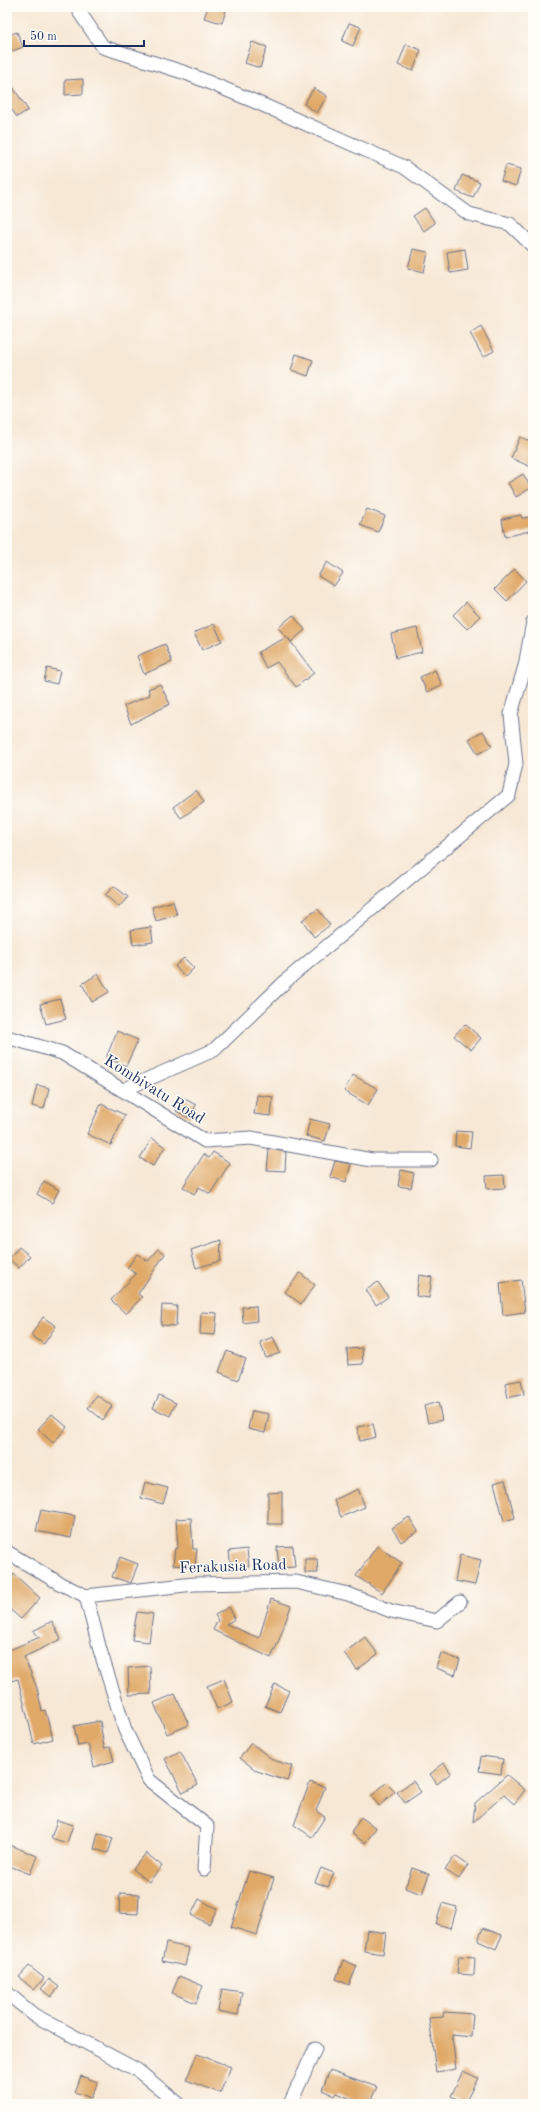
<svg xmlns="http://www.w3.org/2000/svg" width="540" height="2111" font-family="'Old Standard TT',serif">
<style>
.building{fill:#e0a968}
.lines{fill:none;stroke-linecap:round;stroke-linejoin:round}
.street-casing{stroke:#687088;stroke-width:15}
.street{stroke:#fff;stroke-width:13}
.labels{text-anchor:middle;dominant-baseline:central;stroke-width:3;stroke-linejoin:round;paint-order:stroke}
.street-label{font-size:16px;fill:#1b2f5e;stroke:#fdfcf7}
</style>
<rect width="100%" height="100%" fill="#fdfcf7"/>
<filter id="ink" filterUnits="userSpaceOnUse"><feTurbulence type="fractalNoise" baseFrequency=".025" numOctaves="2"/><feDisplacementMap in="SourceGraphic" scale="8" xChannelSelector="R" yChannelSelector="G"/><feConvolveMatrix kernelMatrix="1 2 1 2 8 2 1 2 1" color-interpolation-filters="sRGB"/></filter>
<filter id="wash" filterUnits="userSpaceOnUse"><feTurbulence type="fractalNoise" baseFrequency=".012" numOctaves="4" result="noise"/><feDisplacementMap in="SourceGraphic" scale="16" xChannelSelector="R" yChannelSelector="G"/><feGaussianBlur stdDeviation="0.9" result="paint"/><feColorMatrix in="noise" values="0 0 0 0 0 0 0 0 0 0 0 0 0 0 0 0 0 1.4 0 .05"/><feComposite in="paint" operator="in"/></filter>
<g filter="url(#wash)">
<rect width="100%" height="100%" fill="#f7e8d6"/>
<g id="blocks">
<g class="building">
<path d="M 208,7 L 227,7 L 222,23 L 204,18 Z"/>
<path d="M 349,23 L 361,27 L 353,46 L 342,41 Z"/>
<path d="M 17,32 L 23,47 L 7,53 L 7,36 Z"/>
<path d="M 252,42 L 267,47 L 260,68 L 245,63 Z"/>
<path d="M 406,44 L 421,50 L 413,71 L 398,65 Z"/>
<path d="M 7,78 L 28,110 L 17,117 L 7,103 Z"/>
<path d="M 83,79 L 83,94 L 65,95 L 65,80 Z"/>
<path d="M 314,88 L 327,96 L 317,113 L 304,104 Z"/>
<path d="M 506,165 L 521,169 L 516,186 L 501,181 Z"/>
<path d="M 462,175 L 480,182 L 473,198 L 456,191 Z"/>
<path d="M 425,208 L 435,223 L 424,231 L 413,216 Z"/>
<path d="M 413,249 L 428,252 L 424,272 L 408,268 Z"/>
<path d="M 465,249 L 468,270 L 450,273 L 447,252 Z"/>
<path d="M 481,326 L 494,351 L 483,357 L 470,333 Z"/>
<path d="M 296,354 L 313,360 L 308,376 L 291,370 Z"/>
<path d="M 520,437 L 533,442 L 533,468 L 511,458 Z"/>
<path d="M 523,474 L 531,488 L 516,497 L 508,483 Z"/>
<path d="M 367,509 L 385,516 L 378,532 L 360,525 Z"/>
<path d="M 521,515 L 522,518 L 533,517 L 533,530 L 505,537 L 502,519 Z"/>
<path d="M 327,562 L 343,573 L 334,586 L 318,576 Z"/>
<path d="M 515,569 L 526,581 L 507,601 L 495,589 Z"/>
<path d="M 466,602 L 480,616 L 467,629 L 453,615 Z"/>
<path d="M 293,615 L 305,630 L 291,642 L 288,638 L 314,673 L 296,687 L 277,662 L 266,668 L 258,652 L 287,637 L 278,628 Z"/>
<path d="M 214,624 L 222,641 L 202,650 L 194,633 Z"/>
<path d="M 417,628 L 422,652 L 396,658 L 391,634 Z"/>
<path d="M 165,644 L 172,662 L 144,674 L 137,656 Z"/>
<path d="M 47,668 L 60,671 L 57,684 L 44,681 Z"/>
<path d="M 435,670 L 442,685 L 427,692 L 420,677 Z"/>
<path d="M 160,684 L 170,704 L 131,724 L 124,706 L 150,695 L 148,689 Z"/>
<path d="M 483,731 L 492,746 L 478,754 L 469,739 Z"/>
<path d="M 196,790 L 204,802 L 181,818 L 173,807 Z"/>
<path d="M 114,886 L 128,897 L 119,907 L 105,895 Z"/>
<path d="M 173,901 L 177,915 L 156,921 L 152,907 Z"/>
<path d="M 318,909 L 330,925 L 314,937 L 302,920 Z"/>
<path d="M 151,927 L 153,942 L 133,945 L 131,930 Z"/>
<path d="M 184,958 L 194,968 L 185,977 L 175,966 Z"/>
<path d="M 98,974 L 109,992 L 92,1002 L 82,984 Z"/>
<path d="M 60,999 L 66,1019 L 46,1024 L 40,1004 Z"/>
<path d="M 465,1024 L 481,1038 L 471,1050 L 454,1036 Z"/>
<path d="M 117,1031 L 138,1040 L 126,1066 L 106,1058 Z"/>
<path d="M 353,1075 L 378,1089 L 368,1105 L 344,1091 Z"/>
<path d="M 37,1085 L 49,1088 L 44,1109 L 32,1106 Z"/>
<path d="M 257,1095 L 273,1097 L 271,1116 L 254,1114 Z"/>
<path d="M 183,1098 L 196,1105 L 189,1118 L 176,1111 Z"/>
<path d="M 101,1104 L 125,1115 L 111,1145 L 87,1134 Z"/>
<path d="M 310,1119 L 330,1124 L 325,1141 L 306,1136 Z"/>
<path d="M 456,1131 L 472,1132 L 470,1148 L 455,1146 Z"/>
<path d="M 152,1138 L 165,1147 L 153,1166 L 140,1158 Z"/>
<path d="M 269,1149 L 286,1152 L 285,1171 L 267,1170 Z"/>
<path d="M 213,1152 L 230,1163 L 210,1194 L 199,1187 L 194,1194 L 183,1187 L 204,1154 L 209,1158 Z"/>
<path d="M 335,1161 L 351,1164 L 346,1182 L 330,1177 Z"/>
<path d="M 401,1170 L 414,1173 L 411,1188 L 398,1186 Z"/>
<path d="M 504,1175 L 505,1188 L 487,1189 L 486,1176 Z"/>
<path d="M 44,1181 L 59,1190 L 52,1203 L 37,1194 Z"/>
<path d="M 221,1240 L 220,1261 L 196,1268 L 191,1250 Z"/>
<path d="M 19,1247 L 30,1256 L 19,1268 L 9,1259 Z"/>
<path d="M 159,1249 L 165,1254 L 138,1294 L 142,1297 L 126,1314 L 111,1300 L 136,1274 L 127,1268 L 137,1254 L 148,1261 Z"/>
<path d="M 300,1273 L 315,1285 L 301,1304 L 285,1292 Z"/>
<path d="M 419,1275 L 432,1277 L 429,1298 L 416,1296 Z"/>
<path d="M 521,1280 L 525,1312 L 503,1315 L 500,1283 Z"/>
<path d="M 378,1282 L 388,1297 L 376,1305 L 366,1290 Z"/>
<path d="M 162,1305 L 177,1306 L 176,1326 L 161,1325 Z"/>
<path d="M 256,1306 L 257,1321 L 243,1323 L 242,1307 Z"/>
<path d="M 201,1312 L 217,1313 L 215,1335 L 200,1334 Z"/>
<path d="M 43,1317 L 56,1326 L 44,1344 L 31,1335 Z"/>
<path d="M 273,1337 L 280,1353 L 266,1358 L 260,1342 Z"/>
<path d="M 362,1348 L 363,1364 L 348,1365 L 347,1349 Z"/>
<path d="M 227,1351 L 246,1359 L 238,1380 L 219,1372 Z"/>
<path d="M 521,1380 L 524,1394 L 508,1398 L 505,1383 Z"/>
<path d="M 97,1395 L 112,1406 L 103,1420 L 88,1408 Z"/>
<path d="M 159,1395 L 176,1403 L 170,1416 L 153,1408 Z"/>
<path d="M 438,1402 L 442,1420 L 428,1423 L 424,1406 Z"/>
<path d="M 252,1411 L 269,1414 L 265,1433 L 248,1429 Z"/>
<path d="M 52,1414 L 67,1427 L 53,1443 L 38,1429 Z"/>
<path d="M 373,1424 L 376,1437 L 360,1441 L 357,1427 Z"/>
<path d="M 505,1480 L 515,1518 L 504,1521 L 494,1483 Z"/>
<path d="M 145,1482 L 168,1488 L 163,1504 L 141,1498 Z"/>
<path d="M 358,1489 L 365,1507 L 341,1517 L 334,1500 Z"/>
<path d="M 282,1492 L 282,1524 L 268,1524 L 268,1493 Z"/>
<path d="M 41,1510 L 75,1516 L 71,1538 L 36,1531 Z"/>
<path d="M 409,1517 L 418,1531 L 401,1542 L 392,1528 Z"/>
<path d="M 191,1518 L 193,1549 L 197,1549 L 195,1567 L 173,1565 L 175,1548 L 178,1548 L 176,1519 Z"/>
<path d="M 293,1546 L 295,1567 L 279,1568 L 277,1547 Z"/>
<path d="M 377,1546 L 402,1563 L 382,1593 L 356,1576 Z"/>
<path d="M 247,1549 L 249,1567 L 231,1569 L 229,1551 Z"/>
<path d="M 460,1555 L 481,1560 L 475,1585 L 455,1581 Z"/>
<path d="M 120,1557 L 138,1564 L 131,1583 L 112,1577 Z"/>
<path d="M 305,1559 L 317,1559 L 318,1573 L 305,1573 Z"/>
<path d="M 14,1574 L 40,1598 L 21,1619 L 7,1607 L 7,1583 Z"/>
<path d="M 271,1599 L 291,1606 L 279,1640 L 271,1658 L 213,1630 L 218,1620 L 215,1615 L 229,1607 L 235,1619 L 226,1624 L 259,1638 Z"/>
<path d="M 137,1612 L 153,1614 L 149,1642 L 132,1640 Z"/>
<path d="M 52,1621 L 61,1639 L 24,1657 L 37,1688 L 42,1711 L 45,1710 L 53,1739 L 34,1744 L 18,1679 L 11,1681 L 7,1671 L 7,1651 L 40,1637 L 33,1631 Z"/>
<path d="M 365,1637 L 378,1654 L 357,1670 L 344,1653 Z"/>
<path d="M 441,1653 L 460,1660 L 455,1675 L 436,1668 Z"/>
<path d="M 150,1666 L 151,1694 L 129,1695 L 128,1668 Z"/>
<path d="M 224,1679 L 233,1702 L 217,1709 L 207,1686 Z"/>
<path d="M 275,1684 L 289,1691 L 280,1712 L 265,1706 Z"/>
<path d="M 175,1694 L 189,1725 L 167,1734 L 154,1703 Z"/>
<path d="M 100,1721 L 104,1748 L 110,1747 L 114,1761 L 94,1767 L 88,1744 L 78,1746 L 74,1726 Z"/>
<path d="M 251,1743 L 273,1760 L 292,1766 L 287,1781 L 257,1771 L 240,1758 Z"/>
<path d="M 180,1751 L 198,1785 L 183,1793 L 165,1759 Z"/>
<path d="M 481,1756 L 503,1759 L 501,1774 L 479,1771 Z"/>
<path d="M 444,1763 L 451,1773 L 437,1784 L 430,1774 Z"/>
<path d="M 507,1775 L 525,1790 L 514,1804 L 504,1795 L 473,1822 L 475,1803 Z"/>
<path d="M 413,1781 L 421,1792 L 405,1803 L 397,1792 Z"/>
<path d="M 310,1782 L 325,1787 L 316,1811 L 325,1817 L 312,1837 L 294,1825 Z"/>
<path d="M 386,1783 L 395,1792 L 379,1806 L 371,1796 Z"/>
<path d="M 361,1817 L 376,1828 L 365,1843 L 351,1833 Z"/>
<path d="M 57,1820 L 73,1825 L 67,1843 L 51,1838 Z"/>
<path d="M 98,1833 L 113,1838 L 108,1853 L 94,1849 Z"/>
<path d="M 7,1844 L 37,1856 L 30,1874 L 7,1865 Z"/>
<path d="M 146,1853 L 162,1866 L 149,1882 L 133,1869 Z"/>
<path d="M 455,1856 L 468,1865 L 459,1879 L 445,1870 Z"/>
<path d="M 321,1868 L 334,1873 L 328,1887 L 315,1882 Z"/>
<path d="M 412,1868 L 429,1874 L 422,1894 L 405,1888 Z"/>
<path d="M 249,1871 L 274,1878 L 257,1935 L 231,1927 Z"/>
<path d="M 120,1893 L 139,1894 L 138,1914 L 119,1913 Z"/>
<path d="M 199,1899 L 217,1909 L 209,1924 L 191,1915 Z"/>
<path d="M 442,1903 L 457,1907 L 451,1928 L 436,1924 Z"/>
<path d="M 483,1928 L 502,1935 L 496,1949 L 478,1941 Z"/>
<path d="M 367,1930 L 386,1933 L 383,1954 L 364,1951 Z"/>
<path d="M 166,1943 L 189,1948 L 185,1966 L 162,1961 Z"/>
<path d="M 459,1956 L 475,1957 L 474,1975 L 457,1974 Z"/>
<path d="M 343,1960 L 357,1966 L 349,1985 L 336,1979 Z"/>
<path d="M 29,1966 L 44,1978 L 34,1990 L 19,1977 Z"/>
<path d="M 179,1976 L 203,1986 L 196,2003 L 172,1993 Z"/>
<path d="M 49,1979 L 59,1987 L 51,1997 L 41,1989 Z"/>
<path d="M 222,1989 L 242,1992 L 238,2015 L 218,2011 Z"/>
<path d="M 444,2012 L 473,2014 L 471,2037 L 452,2035 L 456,2069 L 436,2072 L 429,2018 L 443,2017 Z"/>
<path d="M 197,2054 L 231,2067 L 220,2093 L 186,2080 Z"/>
<path d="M 330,2070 L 377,2087 L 369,2104 L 363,2104 L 337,2093 L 335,2096 L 322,2090 Z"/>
<path d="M 463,2071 L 478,2078 L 465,2103 L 451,2096 Z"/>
<path d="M 81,2076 L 98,2082 L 91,2098 L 75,2092 Z"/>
</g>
</g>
</g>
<g filter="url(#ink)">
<use href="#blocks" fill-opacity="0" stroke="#687088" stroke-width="1"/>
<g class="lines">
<defs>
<g id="street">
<path d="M 80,7 L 80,13 L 103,47 L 186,73 L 256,102 L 404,167 L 469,214 L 510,224 L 533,246"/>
<path d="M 7,1037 L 62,1053 L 205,1141 L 251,1138 L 372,1160 L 431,1160"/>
<path d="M 123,1090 L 214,1050 L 289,978 L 509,795 L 516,764 L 511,714 L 525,666 L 533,622"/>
<path d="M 7,1552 L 59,1583 L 86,1596 L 194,1584 L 296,1582 L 348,1594 L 391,1611 L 437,1621 L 460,1602"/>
<path d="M 86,1596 L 100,1650 L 125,1730 L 149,1780 L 207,1826 L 204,1869"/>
<path d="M 7,1993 L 34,2015 L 137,2070 L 179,2104"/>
<path d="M 290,2104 L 315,2049"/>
</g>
</defs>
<use href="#street" class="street-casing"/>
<use href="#street" class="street"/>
</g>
</g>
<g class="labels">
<g class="street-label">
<text transform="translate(154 1090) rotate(32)">Kombivatu Road</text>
<text transform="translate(233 1567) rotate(-2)">Ferakusia Road</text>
</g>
</g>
<rect width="540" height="2111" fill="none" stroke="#fdfcf7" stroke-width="24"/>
<path d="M24 40v6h120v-6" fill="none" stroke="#1b2f5e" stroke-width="2"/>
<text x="30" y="40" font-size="12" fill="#1b2f5e" stroke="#fdfcf7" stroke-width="3" paint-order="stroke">50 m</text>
</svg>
